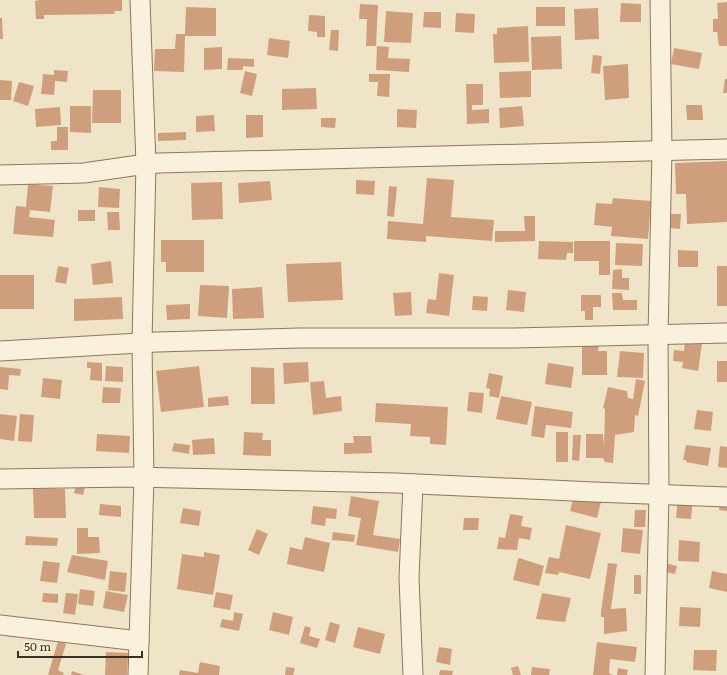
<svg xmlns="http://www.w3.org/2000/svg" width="727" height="675" font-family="Literata,serif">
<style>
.building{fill:#cf9f7d}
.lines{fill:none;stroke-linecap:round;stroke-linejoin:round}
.minor-casing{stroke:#8d765c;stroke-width:21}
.minor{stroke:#faf1dc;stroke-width:19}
</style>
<rect width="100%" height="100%" fill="#f0e4c8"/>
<g class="building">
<path d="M 40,0 L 122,0 L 122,11 L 114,11 L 115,14 L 44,15 L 44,19 L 36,19 L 35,1 Z"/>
<path d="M 727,2 L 727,46 L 719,46 L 717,32 L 713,32 L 713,19 L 718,19 L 717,3 Z"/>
<path d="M 621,3 L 641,4 L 641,22 L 620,22 Z"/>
<path d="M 360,4 L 378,5 L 376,46 L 366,46 L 367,19 L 359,19 Z"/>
<path d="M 186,7 L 216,8 L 216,36 L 185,36 L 184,72 L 154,71 L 155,49 L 175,49 L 176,34 L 185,34 Z"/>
<rect x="536" y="7" width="29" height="19"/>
<path d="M 598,8 L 599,39 L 575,40 L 574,9 Z"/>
<path d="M 386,11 L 413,13 L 411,43 L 384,42 Z"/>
<path d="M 424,12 L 441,12 L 441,28 L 423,27 Z"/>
<path d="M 456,13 L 475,14 L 474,33 L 455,32 Z"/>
<path d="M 309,15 L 325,16 L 325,37 L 317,37 L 317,32 L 308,31 Z"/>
<path d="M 0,18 L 2,18 L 3,39 L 0,39 Z"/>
<path d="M 528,26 L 529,62 L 494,63 L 493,34 L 497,34 L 497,28 Z"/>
<path d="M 331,30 L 339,30 L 338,51 L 329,50 Z"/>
<path d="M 561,36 L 562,69 L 532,70 L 531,37 Z"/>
<path d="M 269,38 L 290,41 L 288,58 L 267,55 Z"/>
<path d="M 377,46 L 389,47 L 388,58 L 410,59 L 409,72 L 376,70 Z"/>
<path d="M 222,47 L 222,69 L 204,70 L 204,48 Z"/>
<path d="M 674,48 L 702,53 L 699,69 L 671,64 Z"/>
<path d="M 593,55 L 602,56 L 600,74 L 591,73 Z"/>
<path d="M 228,58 L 254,59 L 254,67 L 243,66 L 243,70 L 227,70 Z"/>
<path d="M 628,64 L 629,98 L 605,100 L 603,66 Z"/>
<path d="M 54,70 L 68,71 L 67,82 L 55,81 L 54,95 L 41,94 L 43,74 L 54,75 Z"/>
<path d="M 245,71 L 257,74 L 252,96 L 240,93 Z"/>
<path d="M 531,71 L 531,97 L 500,98 L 499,72 Z"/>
<path d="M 369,74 L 390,74 L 389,97 L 377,96 L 378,82 L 369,82 Z"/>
<path d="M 725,79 L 727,79 L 727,93 L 723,93 Z"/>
<path d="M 0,80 L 12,81 L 11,100 L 0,100 Z"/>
<path d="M 19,82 L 34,86 L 28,106 L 13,101 Z"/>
<path d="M 466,84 L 483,84 L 483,105 L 472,105 L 472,110 L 489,109 L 489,123 L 467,124 Z"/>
<path d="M 316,88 L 317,109 L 282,110 L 282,89 Z"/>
<path d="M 93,90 L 121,90 L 121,123 L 92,123 Z"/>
<path d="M 686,105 L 702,105 L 703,120 L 687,120 Z"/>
<path d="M 70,106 L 91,106 L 91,133 L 70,132 Z"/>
<path d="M 522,106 L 524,126 L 500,128 L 499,108 Z"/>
<path d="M 60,107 L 61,125 L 36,127 L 35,109 Z"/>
<path d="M 397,109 L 417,110 L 416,128 L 397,127 Z"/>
<path d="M 214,115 L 215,131 L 196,132 L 196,116 Z"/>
<path d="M 246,115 L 263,115 L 263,137 L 246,138 Z"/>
<path d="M 321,118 L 336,118 L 335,128 L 321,127 Z"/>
<path d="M 57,127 L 68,127 L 68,150 L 51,150 L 51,141 L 57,141 Z"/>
<path d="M 186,132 L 186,140 L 158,141 L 158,133 Z"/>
<path d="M 727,161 L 727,222 L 687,224 L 686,194 L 676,194 L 675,163 Z"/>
<path d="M 427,178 L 454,180 L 451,217 L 494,220 L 492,241 L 426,236 L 426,242 L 387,239 L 388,221 L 423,224 Z"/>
<path d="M 356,180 L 375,181 L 374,195 L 356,194 Z"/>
<path d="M 270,181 L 272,200 L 239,203 L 238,183 Z"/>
<path d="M 222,182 L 223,219 L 192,220 L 191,183 Z"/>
<path d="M 28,184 L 53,186 L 50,212 L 30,210 L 29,217 L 55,220 L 53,237 L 13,234 L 16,206 L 26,207 Z"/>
<path d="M 389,186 L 397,187 L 394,217 L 387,216 Z"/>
<path d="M 99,187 L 120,189 L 119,208 L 98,207 Z"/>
<path d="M 613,198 L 651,201 L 648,239 L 611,236 L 612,227 L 594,225 L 596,203 L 612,204 Z"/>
<rect x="78" y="210" width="17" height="11"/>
<path d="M 107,212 L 119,212 L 120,230 L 108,230 Z"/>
<path d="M 670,214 L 681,214 L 680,229 L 670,228 Z"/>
<path d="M 524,216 L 535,216 L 535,241 L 495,242 L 495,231 L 525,231 Z"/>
<path d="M 161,240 L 204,240 L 204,272 L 166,272 L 166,262 L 161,262 Z"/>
<path d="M 539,241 L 573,242 L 573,253 L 567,253 L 566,260 L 538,259 Z"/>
<path d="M 574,241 L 610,241 L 610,275 L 599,275 L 599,261 L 574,261 Z"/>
<path d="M 616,243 L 643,244 L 642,266 L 615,265 Z"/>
<path d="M 678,250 L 698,251 L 698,267 L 678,267 Z"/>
<path d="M 111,261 L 113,283 L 93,285 L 91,264 Z"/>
<path d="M 341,262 L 343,300 L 288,302 L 286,264 Z"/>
<path d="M 58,266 L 69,268 L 66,284 L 55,282 Z"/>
<rect x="717" y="266" width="10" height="40"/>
<path d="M 622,269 L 622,278 L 629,278 L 629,290 L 612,289 L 613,270 Z"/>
<path d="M 439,273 L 454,275 L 449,316 L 426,313 L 428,299 L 436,300 Z"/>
<rect x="0" y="275" width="34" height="34"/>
<path d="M 200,285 L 229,286 L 227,318 L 198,316 Z"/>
<path d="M 262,287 L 264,318 L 233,319 L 232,289 Z"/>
<path d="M 508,290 L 526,292 L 524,312 L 506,310 Z"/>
<path d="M 411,292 L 412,315 L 395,316 L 393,293 Z"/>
<path d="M 612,293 L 622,293 L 623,300 L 637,300 L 637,310 L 613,310 Z"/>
<path d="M 581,295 L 601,295 L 601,307 L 593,307 L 593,320 L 585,320 L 585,311 L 581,311 Z"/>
<path d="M 473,296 L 488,297 L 487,311 L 472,310 Z"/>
<path d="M 122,297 L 123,319 L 74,321 L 74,299 Z"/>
<path d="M 190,304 L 190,319 L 167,320 L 166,305 Z"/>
<path d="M 685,342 L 702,344 L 698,371 L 682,368 L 683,362 L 673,361 L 674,350 L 684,351 Z"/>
<path d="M 582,344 L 599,344 L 598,351 L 607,351 L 607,375 L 582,375 Z"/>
<path d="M 620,351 L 644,353 L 643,378 L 617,377 Z"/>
<rect x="717" y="361" width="10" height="21"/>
<path d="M 87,362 L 102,363 L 102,381 L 90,380 L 91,368 L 87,368 Z"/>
<path d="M 308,362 L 309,382 L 284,384 L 283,363 Z"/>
<path d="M 548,363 L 574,367 L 571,388 L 545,384 Z"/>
<path d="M 106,366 L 123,367 L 123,382 L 105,381 Z"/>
<path d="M 199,366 L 204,407 L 161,412 L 156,371 Z"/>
<path d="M 0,367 L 21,369 L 20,376 L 9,375 L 8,390 L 0,389 Z"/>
<path d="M 251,367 L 274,368 L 275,404 L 251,404 Z"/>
<path d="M 489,373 L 503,376 L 499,398 L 489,396 L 490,389 L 486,388 Z"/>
<path d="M 43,378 L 62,380 L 60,399 L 41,397 Z"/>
<path d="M 636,379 L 645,381 L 638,416 L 635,415 L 634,432 L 615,435 L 613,463 L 605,462 L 603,458 L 586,458 L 586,434 L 603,434 L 604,447 L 605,409 L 603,408 L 608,387 L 627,391 L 628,398 L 633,399 Z"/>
<path d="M 324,381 L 326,398 L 341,396 L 342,411 L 313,415 L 310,382 Z"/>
<path d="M 103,387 L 121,388 L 120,403 L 102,403 Z"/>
<path d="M 469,392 L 484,393 L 482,413 L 467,411 Z"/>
<path d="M 228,396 L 229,405 L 208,407 L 208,398 Z"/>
<path d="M 501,396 L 532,402 L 527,425 L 496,419 Z"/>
<path d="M 376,403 L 448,407 L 446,445 L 430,444 L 430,437 L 410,436 L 411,424 L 375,422 Z"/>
<path d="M 535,406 L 573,412 L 571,428 L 546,425 L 544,438 L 531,436 Z"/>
<path d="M 697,410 L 713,412 L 711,431 L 694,429 Z"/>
<path d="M 0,414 L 17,416 L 14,441 L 0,439 Z"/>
<path d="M 20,414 L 34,415 L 32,442 L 18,441 Z"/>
<path d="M 244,432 L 263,433 L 262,440 L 271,440 L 271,456 L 243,455 Z"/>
<rect x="556" y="432" width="12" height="30"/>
<path d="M 97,434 L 130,436 L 129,453 L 96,451 Z"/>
<path d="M 573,435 L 581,435 L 579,461 L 572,460 Z"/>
<path d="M 353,436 L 371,436 L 372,453 L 344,454 L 344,443 L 354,443 Z"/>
<path d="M 214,438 L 215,454 L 193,455 L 192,440 Z"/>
<path d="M 174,443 L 190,445 L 189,454 L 172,451 Z"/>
<path d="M 686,445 L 711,448 L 708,466 L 686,462 L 686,460 L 683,460 Z"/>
<path d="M 720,446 L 727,447 L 727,468 L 718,467 Z"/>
<path d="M 77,481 L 86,483 L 83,495 L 74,493 Z"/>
<path d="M 33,489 L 65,489 L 66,518 L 34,518 Z"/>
<path d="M 574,495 L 601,502 L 597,518 L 570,511 Z"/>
<path d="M 351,496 L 379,501 L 373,535 L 400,539 L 398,552 L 356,545 L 361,518 L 348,516 Z"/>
<path d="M 721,497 L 727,498 L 727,511 L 719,510 Z"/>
<path d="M 678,499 L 693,500 L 691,519 L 676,518 Z"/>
<path d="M 100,504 L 121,506 L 121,517 L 99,515 Z"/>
<path d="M 313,506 L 337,509 L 336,519 L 326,518 L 325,526 L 311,524 Z"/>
<path d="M 183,508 L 201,511 L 199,526 L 180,523 Z"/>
<path d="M 635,510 L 646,510 L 645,527 L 634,527 Z"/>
<path d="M 510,514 L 523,516 L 521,526 L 532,528 L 530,540 L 519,538 L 517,550 L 497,549 L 499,537 L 505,538 Z"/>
<path d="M 464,518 L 479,518 L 478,530 L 463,530 Z"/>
<path d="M 566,525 L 601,533 L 590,579 L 559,572 L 558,575 L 545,573 L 549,557 L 559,559 Z"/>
<path d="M 77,528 L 88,528 L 88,537 L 99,537 L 100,553 L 77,554 Z"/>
<path d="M 623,528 L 643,530 L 640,554 L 621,552 Z"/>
<path d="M 257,529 L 268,534 L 259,555 L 248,550 Z"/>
<path d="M 333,532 L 355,535 L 354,542 L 332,540 Z"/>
<path d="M 26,536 L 58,538 L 57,546 L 25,545 Z"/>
<path d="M 305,537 L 330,543 L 324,572 L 287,564 L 290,547 L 302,550 Z"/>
<path d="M 679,540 L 700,542 L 699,562 L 678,561 Z"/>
<path d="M 204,552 L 220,555 L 213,595 L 177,589 L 182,554 L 204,557 Z"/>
<path d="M 72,555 L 108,561 L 105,580 L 67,572 Z"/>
<path d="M 519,558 L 544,566 L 539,586 L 513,580 L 518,559 Z"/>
<path d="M 43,561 L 60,563 L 57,583 L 40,581 Z"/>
<path d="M 661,562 L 677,566 L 675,574 L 661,571 Z"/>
<path d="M 608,563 L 617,564 L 611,609 L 626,608 L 627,631 L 604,634 L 604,617 L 601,617 L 601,612 Z"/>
<path d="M 110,571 L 127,573 L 125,592 L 108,590 Z"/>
<path d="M 712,571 L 727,574 L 727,592 L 709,588 Z"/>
<rect x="634" y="575" width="7" height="19"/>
<path d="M 80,589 L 95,591 L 93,606 L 78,604 Z"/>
<path d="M 106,591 L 128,595 L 124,612 L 103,608 Z"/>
<path d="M 216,592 L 233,595 L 230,610 L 213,607 Z"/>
<path d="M 43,593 L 58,594 L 58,603 L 42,602 Z"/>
<path d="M 66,593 L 78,594 L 75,615 L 63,613 Z"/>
<path d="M 542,593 L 571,598 L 565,622 L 536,619 Z"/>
<path d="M 680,607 L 701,608 L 700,627 L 679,626 Z"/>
<path d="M 234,612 L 243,614 L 239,631 L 220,627 L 222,619 L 233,621 Z"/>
<path d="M 273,612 L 293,617 L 289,635 L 269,630 Z"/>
<path d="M 330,622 L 340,625 L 335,643 L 325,640 Z"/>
<path d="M 305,626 L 311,628 L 309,636 L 320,639 L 317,648 L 300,643 Z"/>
<path d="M 358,627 L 385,634 L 380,654 L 353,647 Z"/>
<path d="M 58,641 L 66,644 L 58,670 L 64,673 L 63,675 L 48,675 Z"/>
<path d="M 597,642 L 637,647 L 635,662 L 610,659 L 609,673 L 613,675 L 593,675 Z"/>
<path d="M 439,647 L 452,649 L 450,665 L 436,662 Z"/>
<path d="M 694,650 L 717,650 L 716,671 L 693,670 Z"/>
<path d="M 106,652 L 128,653 L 127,675 L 105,675 Z"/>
<path d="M 200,662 L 220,666 L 219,675 L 179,675 L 180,670 L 198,673 Z"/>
<path d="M 518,666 L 521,675 L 513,675 L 511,668 Z"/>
<path d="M 286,667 L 295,668 L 293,675 L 285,675 Z"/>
<path d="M 532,667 L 550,669 L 549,675 L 531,675 Z"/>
<path d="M 618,668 L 628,670 L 627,675 L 617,675 Z"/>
<path d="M 440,670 L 453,671 L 452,675 L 439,675 Z"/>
<path d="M 72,671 L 84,675 L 71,675 Z"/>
</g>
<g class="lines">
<defs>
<g id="minor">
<path d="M 0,175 L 84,173 L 146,164 L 159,163 L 727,149"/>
<path d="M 0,351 L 157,342 L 300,338 L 514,338 L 727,333"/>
<path d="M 0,479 L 132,477 L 396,483 L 594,492 L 727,497"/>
<path d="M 413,484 L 409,578 L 413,675"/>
<path d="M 0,625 L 139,641"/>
<path d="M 138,675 L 144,478 L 142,342 L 146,164 L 140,0"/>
<path d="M 655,675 L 659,494 L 658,335 L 662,151 L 660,0"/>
</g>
</defs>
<use href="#minor" class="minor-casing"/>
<use href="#minor" class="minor"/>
</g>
<path d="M18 651v6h124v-6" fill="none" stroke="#3d2e20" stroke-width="2"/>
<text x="24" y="651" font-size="12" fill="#3d2e20" stroke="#f7eed8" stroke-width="3" paint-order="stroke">50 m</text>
</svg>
